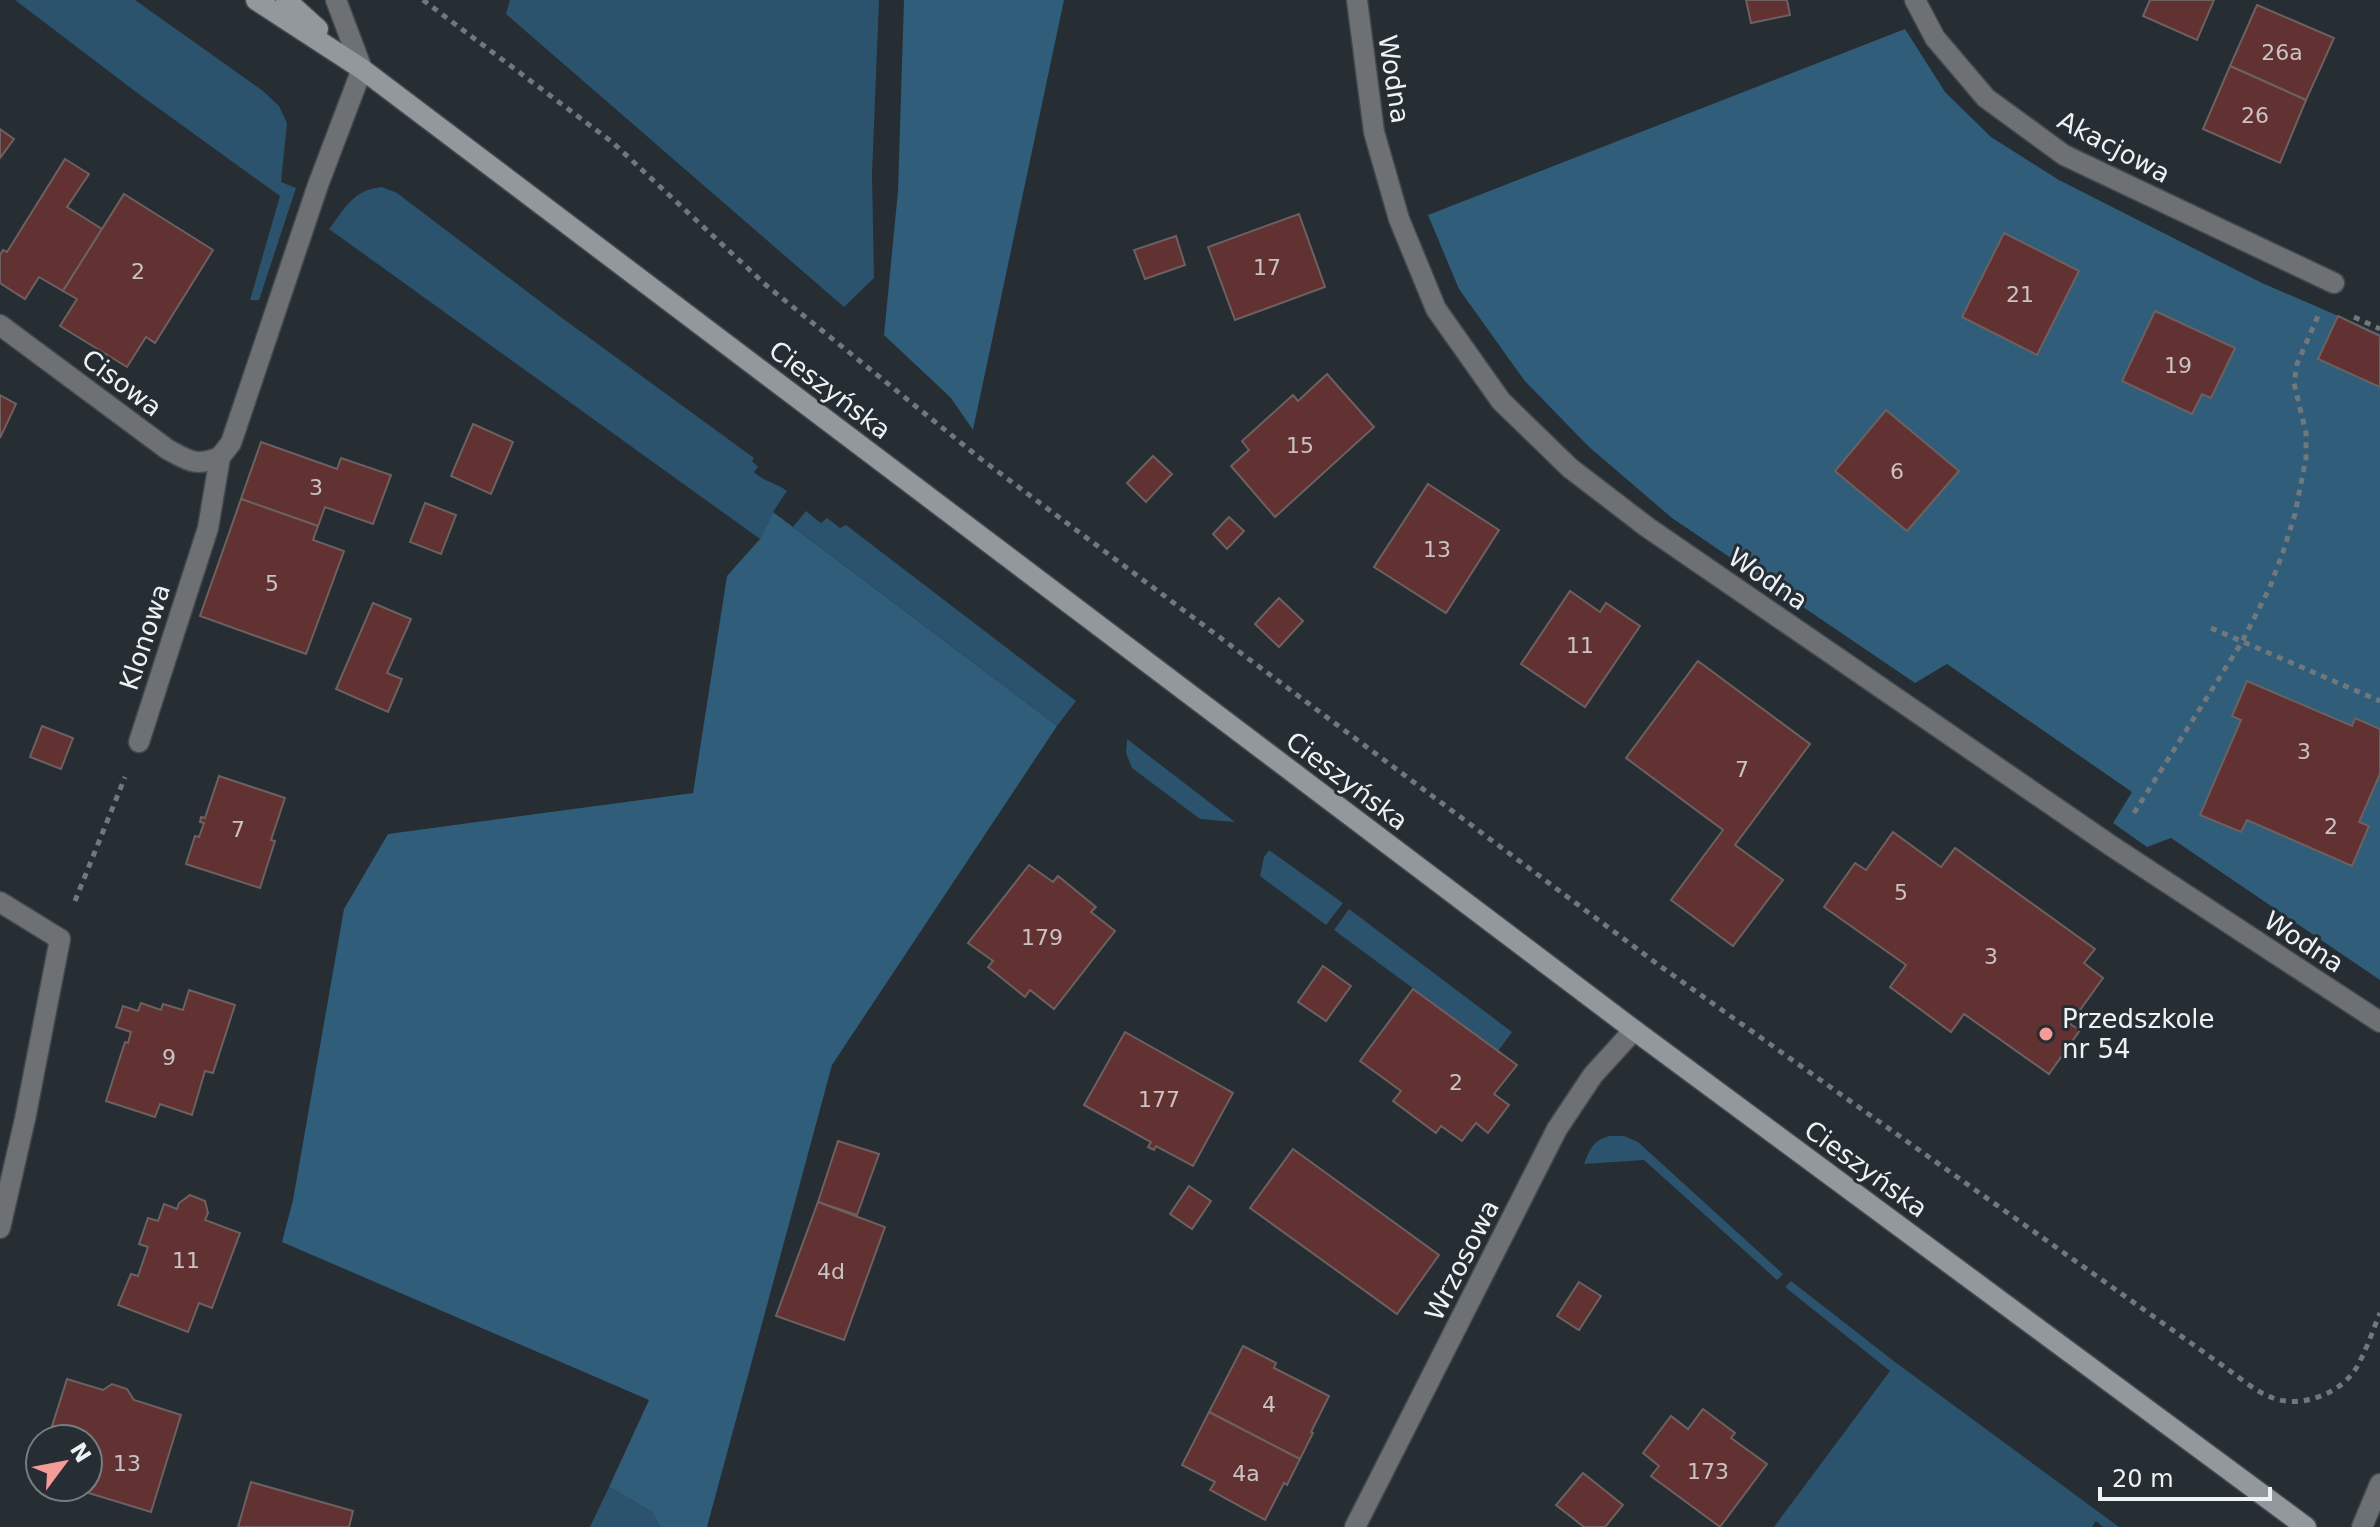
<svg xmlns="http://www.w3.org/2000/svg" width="2380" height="1527" font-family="'DejaVu Sans',sans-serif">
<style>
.green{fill:#2b536d}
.forest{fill:#305d7a}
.building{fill:#613231;stroke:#6c6160;stroke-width:2}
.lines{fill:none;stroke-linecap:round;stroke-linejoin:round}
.lane-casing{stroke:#42494e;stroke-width:23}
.street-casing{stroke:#42494e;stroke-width:23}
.secondary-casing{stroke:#42494e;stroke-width:23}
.path{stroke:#71787c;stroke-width:5;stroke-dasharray:6 6;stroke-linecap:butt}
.lane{stroke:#6d7174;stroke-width:20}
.street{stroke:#6d7174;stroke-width:20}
.secondary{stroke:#92989c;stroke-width:20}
.poi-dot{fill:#f59b98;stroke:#262d33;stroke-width:3}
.labels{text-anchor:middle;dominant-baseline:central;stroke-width:6;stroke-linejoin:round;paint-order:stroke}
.number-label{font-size:22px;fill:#cac2c4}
.street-label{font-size:26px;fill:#edf2f5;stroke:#262d33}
.poi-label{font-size:26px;fill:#edf2f5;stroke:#262d33;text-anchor:start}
</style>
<rect width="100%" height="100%" fill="#262d33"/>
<g class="green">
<path d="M 15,0 L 135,0 L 263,91 L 279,106 L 287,123 L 281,182 L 296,188 L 259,300 L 250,300 L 280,196 L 136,92 Z"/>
<path d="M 510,0 L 879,0 L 872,174 L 874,278 L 844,307 L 506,14 Z"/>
<path d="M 382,187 L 397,193 L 558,315 L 754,458 L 752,461 L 758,467 L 754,472 C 766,483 775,482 787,491 L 773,512 L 760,539 L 329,229 C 346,207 353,190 382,187 Z"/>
<path d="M 806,511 L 821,523 L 827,518 L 840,528 L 846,525 L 1076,701 L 1057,726 L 793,527 Z"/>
<path d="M 1127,739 L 1235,822 L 1200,819 L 1132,768 L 1126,753 Z"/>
<path d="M 1269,850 L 1343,903 L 1326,925 L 1260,876 L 1264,857 Z"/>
<path d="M 1349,909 L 1512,1032 L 1498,1051 L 1334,930 Z"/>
<path d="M 1610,1136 L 1624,1136 L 1638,1142 L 1783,1274 L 1777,1280 L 1644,1160 L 1584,1164 C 1590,1149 1593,1140 1610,1136 Z"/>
<path d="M 1791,1281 L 1895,1362 L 2119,1527 L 2103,1527 L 2096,1521 L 2092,1527 L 1774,1527 L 1890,1371 L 1785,1287 Z"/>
<path d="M 609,1487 L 652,1512 L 660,1527 L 590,1527 Z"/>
</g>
<g class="forest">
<path d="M 904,0 L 1064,0 L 973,430 L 951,398 L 884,335 L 898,191 Z"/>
<path d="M 1905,29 L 1945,92 L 1991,137 L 2059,180 L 2262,283 L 2380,334 L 2380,980 L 2171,838 L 2147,847 L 2113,823 L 2132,792 L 1947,664 L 1915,683 L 1672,518 L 1588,446 L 1524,380 L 1459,289 L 1428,215 Z"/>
<path d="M 773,512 L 1057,726 L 832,1065 L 707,1527 L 660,1527 L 652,1512 L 609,1487 L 649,1400 L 282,1242 L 293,1200 L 344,909 L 388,834 L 693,793 L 727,576 L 760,539 Z"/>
</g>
<g class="building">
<path d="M 1746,0 L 1787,0 L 1790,15 L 1751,23 Z"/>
<path d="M 2150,0 L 2214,0 L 2197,40 L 2143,16 Z"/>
<path d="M 2257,5 L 2334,38 L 2306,100 L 2230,66 Z"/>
<path d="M 2230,66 L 2306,100 L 2280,163 L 2203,129 Z"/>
<path d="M 0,129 L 14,139 L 0,158 Z"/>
<path d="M 65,159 L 89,174 L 67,207 L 102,229 L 63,291 L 39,277 L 25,299 L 0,283 L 0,255 L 3,250 L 7,252 Z"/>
<path d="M 124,194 L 213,250 L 155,343 L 146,337 L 127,367 L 60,326 L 77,299 L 63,291 Z"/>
<path d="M 1299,214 L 1325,287 L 1235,320 L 1208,247 Z"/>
<path d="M 2004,233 L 2079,271 L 2037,355 L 1962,317 Z"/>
<path d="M 1176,236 L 1185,265 L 1145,279 L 1134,250 Z"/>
<path d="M 2155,311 L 2235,348 L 2211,398 L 2202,394 L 2192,414 L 2122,381 Z"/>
<path d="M 2338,316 L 2380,336 L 2380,387 L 2318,359 Z"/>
<path d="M 1327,374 L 1374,427 L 1275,517 L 1231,466 L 1249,450 L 1242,441 L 1293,395 L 1298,401 Z"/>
<path d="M 0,395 L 16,404 L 0,438 Z"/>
<path d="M 1886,410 L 1959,471 L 1907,531 L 1835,471 Z"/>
<path d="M 473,424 L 513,442 L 491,494 L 451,476 Z"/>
<path d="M 261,442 L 337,469 L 341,458 L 391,475 L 373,524 L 325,507 L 318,526 L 241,499 Z"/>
<path d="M 1153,456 L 1172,474 L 1146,502 L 1127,483 Z"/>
<path d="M 1428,484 L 1499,530 L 1446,613 L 1374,567 Z"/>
<path d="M 241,499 L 318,526 L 313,540 L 344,551 L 306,654 L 200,616 Z"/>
<path d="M 425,503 L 456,515 L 441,554 L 410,542 Z"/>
<path d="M 1229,517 L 1244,531 L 1227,549 L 1213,534 Z"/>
<path d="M 1570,591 L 1600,612 L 1606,603 L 1640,626 L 1585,707 L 1521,664 Z"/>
<path d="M 1279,598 L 1303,621 L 1279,647 L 1255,624 Z"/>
<path d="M 373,603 L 411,619 L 387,673 L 402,679 L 388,712 L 336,689 Z"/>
<path d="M 1698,661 L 1810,744 L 1735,845 L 1783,880 L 1733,946 L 1671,900 L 1723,830 L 1626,758 Z"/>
<path d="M 2247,681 L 2352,726 L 2355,718 L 2380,729 L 2380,774 L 2359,822 L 2369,826 L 2352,866 L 2247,820 L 2241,832 L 2200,815 L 2241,720 L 2232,716 Z"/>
<path d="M 42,726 L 73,738 L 61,769 L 30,757 Z"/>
<path d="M 219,776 L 285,798 L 271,840 L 275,841 L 260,888 L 186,864 L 195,836 L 199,837 L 204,823 L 200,822 L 201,817 L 205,818 Z"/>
<path d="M 1893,832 L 1941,867 L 1955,848 L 2095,949 L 2084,963 L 2103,978 L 2070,1024 L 2080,1030 L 2049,1074 L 1964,1014 L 1951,1032 L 1890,987 L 1906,965 L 1824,907 L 1855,863 L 1866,870 Z"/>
<path d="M 1029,865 L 1053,882 L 1058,876 L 1096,907 L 1091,912 L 1115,931 L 1054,1009 L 1030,990 L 1025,997 L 988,967 L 993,961 L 968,943 Z"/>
<path d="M 1323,966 L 1351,986 L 1326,1021 L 1298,1002 Z"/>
<path d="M 1413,989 L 1517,1065 L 1494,1094 L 1509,1105 L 1488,1133 L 1476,1123 L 1462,1141 L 1441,1126 L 1436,1133 L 1393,1101 L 1401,1091 L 1360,1061 Z"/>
<path d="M 189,990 L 235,1005 L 213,1073 L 205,1071 L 192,1115 L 160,1104 L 155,1117 L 106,1101 L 125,1042 L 128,1043 L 131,1032 L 116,1027 L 123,1006 L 138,1011 L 141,1003 L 161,1010 L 163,1004 L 183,1010 Z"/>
<path d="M 1125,1032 L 1233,1093 L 1193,1166 L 1156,1146 L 1154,1150 L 1148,1147 L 1151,1142 L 1084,1105 Z"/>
<path d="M 838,1141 L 879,1154 L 857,1215 L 818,1202 Z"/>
<path d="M 1293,1149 L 1439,1255 L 1397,1314 L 1250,1208 Z"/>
<path d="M 1189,1186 L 1211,1201 L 1192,1229 L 1170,1214 Z"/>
<path d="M 190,1195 L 205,1201 L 208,1213 L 205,1220 L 240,1233 L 212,1308 L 199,1303 L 188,1332 L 118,1305 L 131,1274 L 138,1276 L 148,1247 L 139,1244 L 148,1218 L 158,1221 L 164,1204 L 177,1209 L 179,1203 Z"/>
<path d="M 818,1202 L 885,1227 L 844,1340 L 776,1316 Z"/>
<path d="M 1579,1282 L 1601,1296 L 1579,1330 L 1557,1316 Z"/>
<path d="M 1243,1346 L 1276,1363 L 1274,1368 L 1329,1396 L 1311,1432 L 1313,1433 L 1300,1459 L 1209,1412 Z"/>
<path d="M 67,1379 L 103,1390 L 112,1384 L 127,1389 L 134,1400 L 181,1415 L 151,1512 L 69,1487 L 88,1487 L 88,1439 L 48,1439 Z"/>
<path d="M 1703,1409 L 1735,1433 L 1731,1438 L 1767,1464 L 1720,1527 L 1651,1476 L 1659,1466 L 1643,1453 L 1671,1416 L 1688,1429 Z"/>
<path d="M 1209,1412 L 1300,1459 L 1287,1485 L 1284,1483 L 1265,1520 L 1210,1490 L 1215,1482 L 1182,1465 Z"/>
<path d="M 1583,1473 L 1623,1505 L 1605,1527 L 1584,1527 L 1556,1505 Z"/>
<path d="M 251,1482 L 353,1511 L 349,1527 L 238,1527 Z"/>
</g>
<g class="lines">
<defs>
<path id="lane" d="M 336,0 L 362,69"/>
<g id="street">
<path d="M 1357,0 L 1374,132 L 1399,219 L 1436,309 L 1501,401 L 1570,468 L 1647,527 L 2113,847 L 2380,1022"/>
<path d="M 1915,0 L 1935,38 L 1986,98 L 2064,155 L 2334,283"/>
<path d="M 0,325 L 167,449 C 189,461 195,467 220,457"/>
<path d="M 139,742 L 208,528 L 220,457 L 231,443 L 318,185 L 362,69"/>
<path d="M 0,902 L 60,939 L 25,1119 L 0,1228"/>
<path d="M 1355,1527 L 1557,1129 L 1593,1075 L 1634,1030"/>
<path d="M 2362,1527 L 2380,1484"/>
</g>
<g id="secondary">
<path d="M 256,0 L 362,69 L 1634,1030 L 2306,1527"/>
<path d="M 286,0 L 318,29"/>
</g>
</defs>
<use href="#lane" class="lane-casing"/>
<use href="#street" class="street-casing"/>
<use href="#secondary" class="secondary-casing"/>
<g class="path">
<path d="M 423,0 L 612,142 L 767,286 L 981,459 L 1660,966 L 2226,1368 C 2240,1378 2256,1392 2273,1398 C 2302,1409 2343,1393 2358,1365 C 2367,1348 2373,1330 2380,1313"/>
<path d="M 2354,317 L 2380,329"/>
<path d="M 2211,628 L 2380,701"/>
<path d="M 2134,813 L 2242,642 L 2270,587 L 2283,552 L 2295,514 L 2306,458 L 2306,433 L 2294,383 L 2297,364 L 2318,316"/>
<path d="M 75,901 L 125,777"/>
</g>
<use href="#lane" class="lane"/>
<use href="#street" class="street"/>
<use href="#secondary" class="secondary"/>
</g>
<circle class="poi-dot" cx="2046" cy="1034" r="8"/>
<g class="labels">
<g class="number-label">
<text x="2282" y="52">26a</text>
<text x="2255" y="115">26</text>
<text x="1267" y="267">17</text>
<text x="138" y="271">2</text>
<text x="2020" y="294">21</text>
<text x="2178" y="365">19</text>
<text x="1300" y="445">15</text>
<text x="1897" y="471">6</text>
<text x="316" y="487">3</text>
<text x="1437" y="549">13</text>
<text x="272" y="583">5</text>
<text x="1580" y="645">11</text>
<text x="2304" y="751">3</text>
<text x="1742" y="769">7</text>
<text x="2331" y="826">2</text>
<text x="238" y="829">7</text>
<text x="1901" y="892">5</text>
<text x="1042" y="937">179</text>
<text x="1991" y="956">3</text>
<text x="169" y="1057">9</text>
<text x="1456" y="1082">2</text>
<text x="1159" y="1099">177</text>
<text x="186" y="1260">11</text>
<text x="831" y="1271">4d</text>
<text x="1269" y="1404">4</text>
<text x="127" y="1463">13</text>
<text x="1708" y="1471">173</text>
<text x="1246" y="1473">4a</text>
</g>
<g class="street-label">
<text transform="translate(1394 79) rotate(81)">Wodna</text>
<text transform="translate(2114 147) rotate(28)">Akacjowa</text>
<text transform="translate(122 383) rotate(37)">Cisowa</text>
<text transform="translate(830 390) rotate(37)">Cieszyńska</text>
<text transform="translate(1768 579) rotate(34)">Wodna</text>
<text transform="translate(145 637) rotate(-72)">Klonowa</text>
<text transform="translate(1347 781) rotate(37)">Cieszyńska</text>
<text transform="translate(2304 942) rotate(33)">Wodna</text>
<text transform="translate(1866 1169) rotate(36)">Cieszyńska</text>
<text transform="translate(1462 1260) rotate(-63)">Wrzosowa</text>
</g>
<g class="poi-label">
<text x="2062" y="1019">Przedszkole<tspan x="2062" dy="30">nr 54</tspan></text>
</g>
</g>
<g transform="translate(64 1463) rotate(58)"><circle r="38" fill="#262d33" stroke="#767c81" stroke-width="2"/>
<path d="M0-6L14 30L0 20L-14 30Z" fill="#f59b98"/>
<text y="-12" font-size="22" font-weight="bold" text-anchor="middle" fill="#edf2f5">N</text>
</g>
<path d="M2100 1487v12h170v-12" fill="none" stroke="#edf2f5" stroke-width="4"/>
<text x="2112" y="1487" font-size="24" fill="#edf2f5" stroke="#262d33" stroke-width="6" paint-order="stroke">20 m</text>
</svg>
